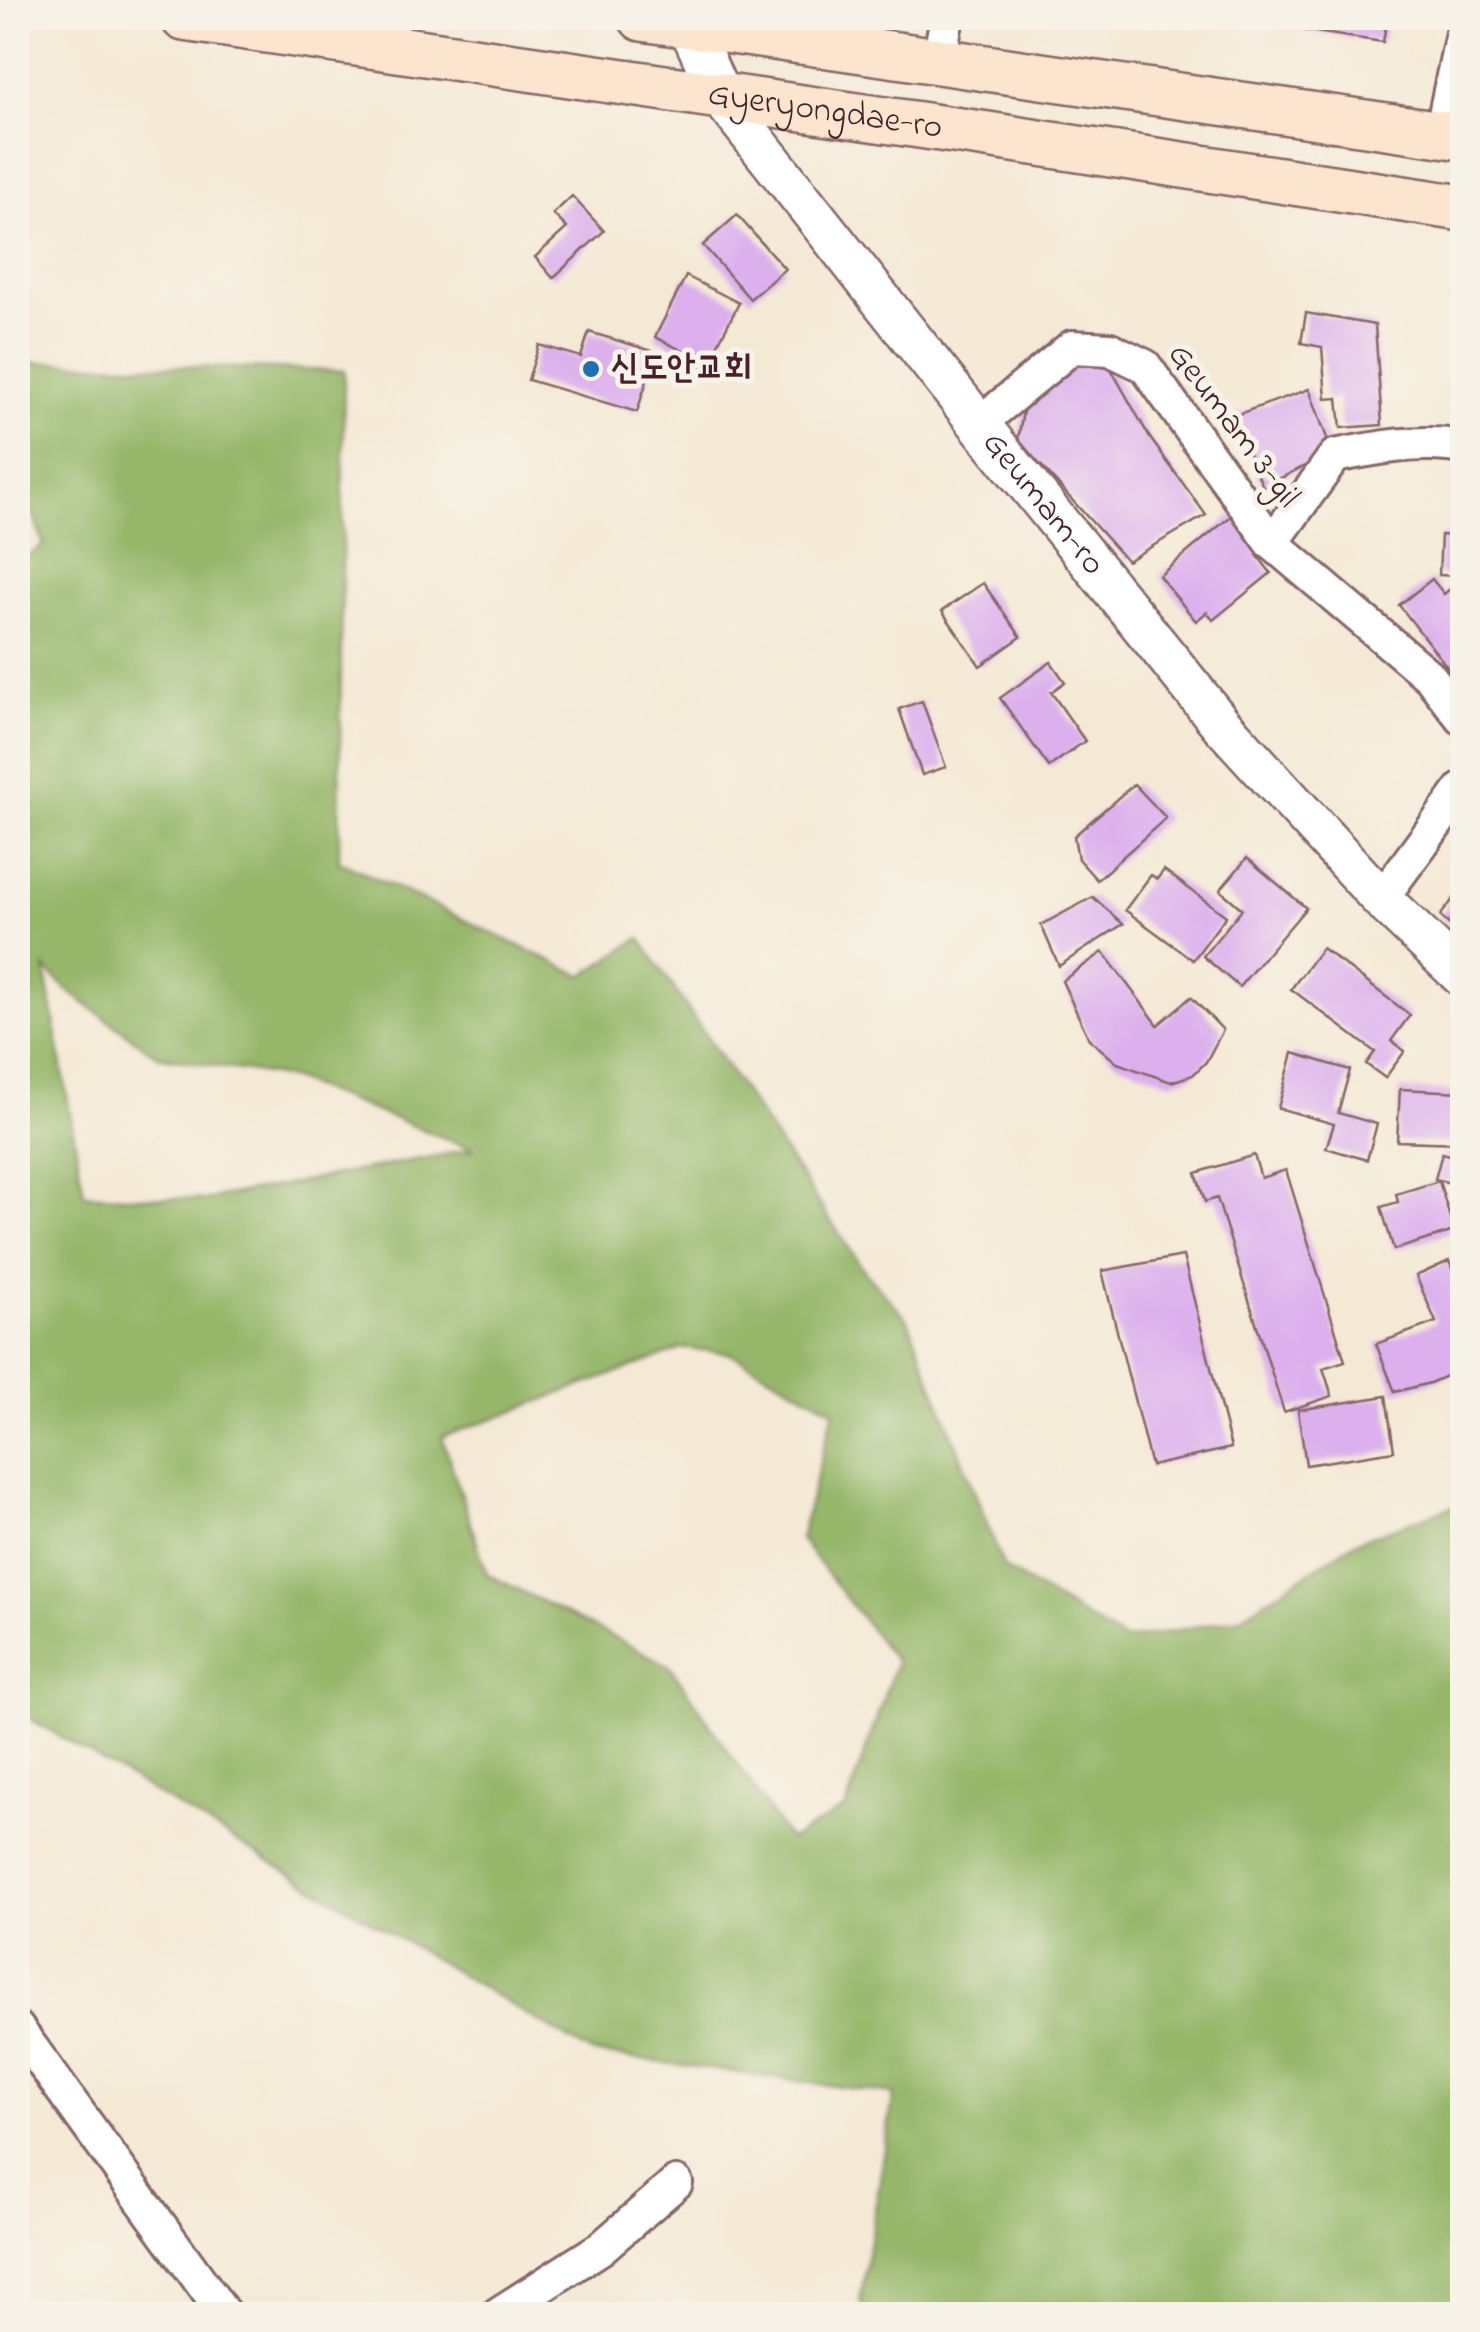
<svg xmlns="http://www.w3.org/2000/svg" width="1480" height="2332" font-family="'Indie Flower','Poor Story',sans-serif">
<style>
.forest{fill:#96b76b;stroke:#706b4b;stroke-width:2.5;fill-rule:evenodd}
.building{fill:#dcb0ed}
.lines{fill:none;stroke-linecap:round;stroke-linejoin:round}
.minor-casing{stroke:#866666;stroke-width:38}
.tertiary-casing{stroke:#866666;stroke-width:45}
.secondary-casing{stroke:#866666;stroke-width:50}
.minor{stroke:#fff;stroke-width:32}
.tertiary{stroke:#fff;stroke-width:40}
.secondary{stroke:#fbe5cf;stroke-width:45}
.poi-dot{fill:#1f6fb2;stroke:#f7f3e8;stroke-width:4}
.labels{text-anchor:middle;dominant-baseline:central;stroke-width:10;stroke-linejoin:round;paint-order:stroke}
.street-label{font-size:35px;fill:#4a1f2b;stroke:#f7f3e8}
.poi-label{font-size:35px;font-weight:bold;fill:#4a1f2b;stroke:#f7f3e8;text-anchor:start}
</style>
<rect width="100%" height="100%" fill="#f7f3e8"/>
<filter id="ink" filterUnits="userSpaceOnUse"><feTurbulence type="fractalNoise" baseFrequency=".01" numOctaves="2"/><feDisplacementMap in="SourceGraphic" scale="20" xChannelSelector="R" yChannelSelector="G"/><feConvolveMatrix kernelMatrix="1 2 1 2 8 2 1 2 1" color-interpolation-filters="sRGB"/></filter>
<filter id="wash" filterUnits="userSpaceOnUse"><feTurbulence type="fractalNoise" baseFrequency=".0048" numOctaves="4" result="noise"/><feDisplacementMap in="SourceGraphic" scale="40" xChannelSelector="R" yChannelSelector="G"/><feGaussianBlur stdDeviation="2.25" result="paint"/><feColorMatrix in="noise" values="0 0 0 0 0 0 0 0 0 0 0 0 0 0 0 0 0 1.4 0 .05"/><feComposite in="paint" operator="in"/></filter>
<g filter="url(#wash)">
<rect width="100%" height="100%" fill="#f4e9d5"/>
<path class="forest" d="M 18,362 L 344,371 L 339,861 L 583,976 L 640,938 L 867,1275 L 908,1320 L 1004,1568 L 1124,1641 L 1239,1618 L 1355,1542 L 1462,1503 L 1462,2314 L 871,2314 L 860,2302 L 894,2094 L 592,2053 L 29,1718 L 18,1706 L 18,563 L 44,545 L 18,471 ZM 45,968 L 68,991 L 158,1056 L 290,1078 L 473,1149 L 205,1200 L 84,1194 ZM 684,1348 L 730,1353 L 834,1410 L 800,1539 L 896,1662 L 846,1808 L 789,1840 L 670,1666 L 487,1574 L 442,1437 Z"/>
<g id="blocks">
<g class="building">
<path d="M 1236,18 L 1387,18 L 1383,42 L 1236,20 Z"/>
<path d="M 572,196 L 604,231 L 553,278 L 535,257 L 567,228 L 553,214 Z"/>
<path d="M 737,215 L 785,269 L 750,299 L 703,245 Z"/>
<path d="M 686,276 L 739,303 L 708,363 L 655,337 Z"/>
<path d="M 1306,313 L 1375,325 L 1382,425 L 1341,428 L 1338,398 L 1326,399 L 1322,347 L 1301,343 Z"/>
<path d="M 589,332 L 656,352 L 637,412 L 528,380 L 539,345 L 581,357 Z"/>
<path d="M 1078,357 L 1107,362 L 1150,438 L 1206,515 L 1127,561 L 1018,440 L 1023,411 Z"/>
<path d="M 1309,389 L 1332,452 L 1263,487 L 1233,416 Z"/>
<path d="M 1460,405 L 1462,406 L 1462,433 L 1457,432 Z"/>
<path d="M 1236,512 L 1265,548 L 1257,555 L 1271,573 L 1213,620 L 1207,612 L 1196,621 L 1159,576 Z"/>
<path d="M 1441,535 L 1462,536 L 1462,576 L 1439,575 Z"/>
<path d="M 1432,579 L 1444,594 L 1455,585 L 1462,595 L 1462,652 L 1456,656 L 1462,665 L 1452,673 L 1399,605 Z"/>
<path d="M 983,583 L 1021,637 L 980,666 L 942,611 Z"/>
<path d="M 1051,662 L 1065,682 L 1051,692 L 1085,741 L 1049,767 L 1000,698 Z"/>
<path d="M 922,701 L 946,767 L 922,775 L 899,709 Z"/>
<path d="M 1134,784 L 1166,818 L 1097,880 L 1078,859 L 1074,836 Z"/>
<path d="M 1247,858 L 1306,908 L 1239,987 L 1203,956 L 1242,909 L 1220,890 Z"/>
<path d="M 1164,870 L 1226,916 L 1193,960 L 1125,910 L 1151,875 L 1157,879 Z"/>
<path d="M 1462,888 L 1462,936 L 1440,916 Z"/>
<path d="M 1093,897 L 1123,924 L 1059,966 L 1041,925 Z"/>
<path d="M 1322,948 L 1410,1015 L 1391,1041 L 1405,1051 L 1385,1078 L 1366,1064 L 1375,1052 L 1291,989 Z"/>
<path d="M 1103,952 L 1158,1025 L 1191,997 L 1223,1030 L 1206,1062 L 1193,1075 L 1171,1082 L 1117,1063 L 1089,1039 L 1062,981 Z"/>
<path d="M 1293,1053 L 1350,1070 L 1338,1113 L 1377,1124 L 1367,1160 L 1326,1148 L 1334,1124 L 1278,1108 Z"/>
<path d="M 1400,1089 L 1462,1092 L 1461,1143 L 1397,1141 Z"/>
<path d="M 1442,1153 L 1462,1158 L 1462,1186 L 1435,1179 Z"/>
<path d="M 1254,1155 L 1261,1178 L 1286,1170 L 1345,1361 L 1323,1368 L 1332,1396 L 1284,1412 L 1217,1198 L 1205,1202 L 1196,1173 Z"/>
<path d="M 1439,1181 L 1454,1231 L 1462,1221 L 1462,1238 L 1454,1231 L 1394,1250 L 1381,1207 L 1398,1202 L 1396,1194 Z"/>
<path d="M 1183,1256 L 1231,1448 L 1151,1466 L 1102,1271 Z"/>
<path d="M 1449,1261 L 1462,1292 L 1462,1369 L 1430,1383 L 1395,1392 L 1376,1344 L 1436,1322 L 1416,1276 Z"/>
<path d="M 1386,1396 L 1394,1451 L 1306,1465 L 1298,1410 Z"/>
</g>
</g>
</g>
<g filter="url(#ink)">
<use href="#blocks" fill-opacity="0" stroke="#866666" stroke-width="2.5"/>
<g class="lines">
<defs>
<g id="minor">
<path d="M 938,62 L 947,18"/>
<path d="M 1441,134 L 1462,33"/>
<path d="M 979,424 L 1072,347 L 1110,349 L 1145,366 L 1272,543 L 1430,677 L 1462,718"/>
<path d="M 1272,543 L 1335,456 C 1375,448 1421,439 1462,447"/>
<path d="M 1381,899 L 1462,789"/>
<path d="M 18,2029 L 224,2314"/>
<path d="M 498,2314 L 601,2248 L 676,2183"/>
</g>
<g id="tertiary">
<path id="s1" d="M 688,18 L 688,24 L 721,97 L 979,424 L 1221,724 L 1381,899 L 1462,976"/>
</g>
<g id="secondary">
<path id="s2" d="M 184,18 L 981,134 L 1462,208"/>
<path d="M 642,18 L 1462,137"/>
</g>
</defs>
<use href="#minor" class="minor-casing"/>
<use href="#tertiary" class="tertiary-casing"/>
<use href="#secondary" class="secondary-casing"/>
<use href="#minor" class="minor"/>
<use href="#tertiary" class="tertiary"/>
<use href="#secondary" class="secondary"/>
</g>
</g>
<circle class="poi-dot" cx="591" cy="369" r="10"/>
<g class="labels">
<g class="street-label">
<text stroke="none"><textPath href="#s2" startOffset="648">Gyeryongdae-ro</textPath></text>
<text transform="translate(1233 426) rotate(53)">Geumam 3-gil</text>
<text stroke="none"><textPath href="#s1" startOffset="605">Geumam-ro</textPath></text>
</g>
<g class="poi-label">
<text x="611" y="369">신도안교회</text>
</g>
</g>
<rect width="1480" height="2332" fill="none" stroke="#f7f3e8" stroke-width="60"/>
</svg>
